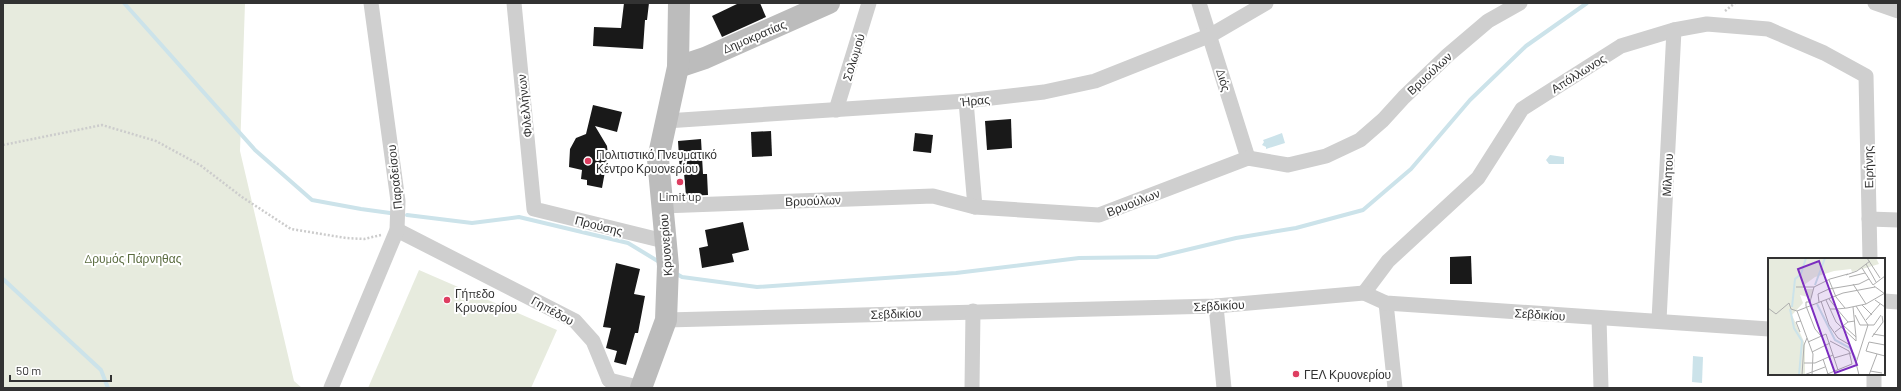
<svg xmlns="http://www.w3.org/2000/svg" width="1901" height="391" font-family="Barlow,sans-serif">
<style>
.green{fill:#e7ebde}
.water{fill:#cce3ea}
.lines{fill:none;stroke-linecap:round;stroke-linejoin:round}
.stream{stroke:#cce3ea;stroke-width:4}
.building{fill:#191919}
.path{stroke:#ccc;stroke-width:2.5;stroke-dasharray:2 2;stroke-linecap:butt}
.street{stroke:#cfcfcf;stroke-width:15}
.secondary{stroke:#bcbcbc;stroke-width:22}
.poi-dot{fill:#de3e61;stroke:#fff;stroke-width:1.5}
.labels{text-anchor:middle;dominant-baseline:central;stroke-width:4;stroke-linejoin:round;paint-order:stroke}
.street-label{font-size:12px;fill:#323232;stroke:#fff}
.poi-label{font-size:12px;fill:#323232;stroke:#fff;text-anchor:start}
.park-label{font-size:12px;fill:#5b6c40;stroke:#fff}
.inset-river{fill:none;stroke:#cce3ea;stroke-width:2}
.inset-road{fill:none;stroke:#adadad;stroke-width:1}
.view{fill:#7b2cbf;fill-opacity:0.15;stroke:#7b2cbf;stroke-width:2}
.inset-edge{fill:none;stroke:#323232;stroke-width:2}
</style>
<rect width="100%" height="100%" fill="#fff"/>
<g class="green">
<path d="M 3,3 L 245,3 L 240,151 L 294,381 L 302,388 L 3,388 Z"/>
<path d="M 419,270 L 557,330 L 531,388 L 368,388 Z"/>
</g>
<g class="water">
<path d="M 1282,133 L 1285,143 L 1266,149 L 1266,147 L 1262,145 L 1264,142 L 1263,140 Z"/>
<path d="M 1550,155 L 1564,157 L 1564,164 L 1549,164 L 1546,160 Z"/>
<path d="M 1693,356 L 1703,357 L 1702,383 L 1692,382 Z"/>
</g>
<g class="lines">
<g class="stream">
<path d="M 124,3 L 255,150 L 312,200 L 361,209 L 390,213"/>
<path d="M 407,215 L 472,223 L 519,217 L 628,243 L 661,263"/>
<path d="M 675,273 L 682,277 L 757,287 L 956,273 L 1079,258 L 1157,257 L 1236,238 L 1296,228 L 1363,210 L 1411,169 L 1470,100 L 1526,46 L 1587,3"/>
<path d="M 3,279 L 101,370 L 108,388"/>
</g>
</g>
<g class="building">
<path d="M 624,3 L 649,3 L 647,20 L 645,20 L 643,49 L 593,46 L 594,27 L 621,28 Z"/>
<path d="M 739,3 L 760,3 L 766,17 L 722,37 L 712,16 Z"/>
<path d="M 593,105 L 622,112 L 617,132 L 595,126 L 607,146 L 608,155 L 602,188 L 587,185 L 587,180 L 581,179 L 582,170 L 569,167 L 570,149 L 576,138 L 586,134 Z"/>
<path d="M 1011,119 L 1012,148 L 987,150 L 985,121 Z"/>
<path d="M 771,131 L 772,156 L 752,157 L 751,132 Z"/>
<path d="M 915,133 L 933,135 L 931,153 L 913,151 Z"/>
<path d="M 701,139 L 703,174 L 707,174 L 708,195 L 686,196 L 684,173 L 680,173 L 678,141 Z"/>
<path d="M 743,222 L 749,250 L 732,254 L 734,262 L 702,268 L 699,248 L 708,246 L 705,230 Z"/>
<path d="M 1471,256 L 1472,284 L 1450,284 L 1450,257 Z"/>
<path d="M 616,263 L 640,269 L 634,294 L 645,296 L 638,333 L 635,333 L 626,365 L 614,362 L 617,351 L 606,348 L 611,328 L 603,327 Z"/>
</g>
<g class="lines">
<g class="path">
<path d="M 1725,11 L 1735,3"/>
<path d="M 3,145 L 102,125 L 156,141 L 200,165 L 242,197 L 291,229 L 346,238 L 364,239 L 381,235"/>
</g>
<g class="street">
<path d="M 514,3 L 534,209 L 664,241"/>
<path d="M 1199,3 L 1248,158"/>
<path d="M 1875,3 L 1898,11"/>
<path d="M 966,101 L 975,207"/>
<path d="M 836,110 L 869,3"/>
<path d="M 666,121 L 966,101 L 1044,92 L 1095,81 L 1211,35 L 1266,3"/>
<path d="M 662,206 L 933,196 L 975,207 L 1099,215 L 1248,158 L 1288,165 L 1326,156 L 1360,140 L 1383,120 L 1404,97 L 1448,55 L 1488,21 L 1520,3"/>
<path d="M 1869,219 L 1898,220"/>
<path d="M 397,230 L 575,321 L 593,341 L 609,380"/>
<path d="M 1364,293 L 1388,261 L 1478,178 L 1522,109 L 1621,46 L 1674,30 L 1707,24 L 1768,29 L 1824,53 L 1866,76 L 1870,259"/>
<path d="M 1884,301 L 1898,302"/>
<path d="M 1386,303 L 1395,388"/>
<path d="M 1216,306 L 1224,388"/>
<path d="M 1599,318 L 1601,388"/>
<path d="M 666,320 L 1216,306 L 1364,293 L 1386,303 L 1769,329"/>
<path d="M 1659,320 L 1674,30"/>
<path d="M 1874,374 L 1874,388"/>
<path d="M 609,380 L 641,388"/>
<path d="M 331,388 L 397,230 L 398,201 L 371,3"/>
<path d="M 972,388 L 973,311"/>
</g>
<g class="secondary">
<path d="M 678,67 L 705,58 L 829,3"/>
<path d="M 641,388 L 666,320 L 668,266 L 658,159 L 678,67 L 679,3"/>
</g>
</g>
<g class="poi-dot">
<circle cx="588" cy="161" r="4"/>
<circle cx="680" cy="182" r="4"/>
<circle cx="447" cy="300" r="4"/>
<circle cx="1296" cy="374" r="4"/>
</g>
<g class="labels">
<g class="street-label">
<text transform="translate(754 36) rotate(-23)">Δημοκρατίας</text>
<text transform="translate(853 57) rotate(-73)">Σολωμού</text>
<text transform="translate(1429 73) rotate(-43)">Βρυούλων</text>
<text transform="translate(1578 73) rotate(-32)">Απόλλωνος</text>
<text transform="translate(1224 80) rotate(73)">Διός</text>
<text transform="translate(975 100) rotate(-6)">Ήρας</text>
<text transform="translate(524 106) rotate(-96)">Φιλελλήνων</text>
<text transform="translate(1868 167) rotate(-91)">Ειρήνης</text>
<text transform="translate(1667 175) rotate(-87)">Μίλητου</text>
<text transform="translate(394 177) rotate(-96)">Παραδείσου</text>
<text transform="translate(813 200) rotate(-2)">Βρυούλων</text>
<text transform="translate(1133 202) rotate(-21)">Βρυούλων</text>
<text transform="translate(599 225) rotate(14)">Προύσης</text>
<text transform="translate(665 245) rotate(-94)">Κρυονερίου</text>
<text transform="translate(1219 305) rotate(-3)">Σεβδικίου</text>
<text transform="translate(553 310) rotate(29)">Γηπέδου</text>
<text transform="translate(896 313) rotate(-2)">Σεβδικίου</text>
<text transform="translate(1540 314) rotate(4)">Σεβδικίου</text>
</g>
<g class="poi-label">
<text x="596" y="154">Πολιτιστικό Πνευματικό<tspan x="596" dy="14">Κέντρο Κρυονερίου</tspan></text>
<text x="680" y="196" text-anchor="middle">Limit up</text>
<text x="455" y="293">Γήπεδο<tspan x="455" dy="14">Κρυονερίου</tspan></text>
<text x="1304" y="374">ΓΕΛ Κρυονερίου</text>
</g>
<g class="park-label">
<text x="133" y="258">Δρυμός Πάρνηθας</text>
</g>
</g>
<g transform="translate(1768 258)">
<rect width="117" height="117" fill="#fff"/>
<path d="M 0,0 L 108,0 L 111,6 L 84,14 L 83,11 L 66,13 L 47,19 L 36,27 L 35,31 L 45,31 L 44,40 L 32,37 L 35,45 L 24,57 L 37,86 L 37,117 L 0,117 Z" fill="#e7ebde"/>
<path class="inset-river" d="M 47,27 L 57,0M 49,46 L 67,82 L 82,90 L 88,101M 24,49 L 27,21 L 33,16 L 38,0M 22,51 L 26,70 L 34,83 L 31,117"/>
<path class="inset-road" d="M 99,0 L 112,20M 98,6 L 108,24M 94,10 L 105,27 L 117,18M 78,17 L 89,13 L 102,3M 81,19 L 97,15M 61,22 L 68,39 L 77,50M 85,26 L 98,46M 106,28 L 117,36M 28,29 L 46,29 L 62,21 L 80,16M 61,41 L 69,51 L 79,50 L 98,46 L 117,35M 58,42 L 68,64 L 88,83 L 88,79 L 76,68M 107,42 L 117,49M 53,43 L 61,67 L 70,80 L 82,87M 42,44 L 38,44 L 38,48 L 47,71 L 53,78M 42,44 L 46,29M 51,44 L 50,36 L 61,31 L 91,26 L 101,21M 94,47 L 104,57M 88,48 L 100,67 L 88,105 L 91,117M 85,49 L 88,79M 0,50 L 8,56 L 21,45 L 23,51 L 29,53 L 45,96 L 44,117M 62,51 L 69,51 L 80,64M 29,53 L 75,35 L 107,29M 87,57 L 92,67 L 106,67 L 113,57M 98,62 L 112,46M 32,74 L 28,64 L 33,63M 67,74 L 80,64 L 87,63M 105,76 L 117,78M 104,79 L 115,64 L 114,58M 40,84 L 58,76 L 70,112M 117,87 L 101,84 L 98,93 L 117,98M 44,94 L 62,85M 66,100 L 83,95M 55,101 L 60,116M 36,105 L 47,105 L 65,97M 102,113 L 114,115M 34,117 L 36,87 L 39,80M 36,117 L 57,109M 57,117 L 84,106 L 81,93 L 62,83M 101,117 L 109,96"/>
<path class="view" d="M 51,3 L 89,107 L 67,115 L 30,11 Z"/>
<rect width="117" height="117" class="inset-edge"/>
</g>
<rect width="1901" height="391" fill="none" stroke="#323232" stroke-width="8"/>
<path d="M10 375v6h101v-6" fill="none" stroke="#323232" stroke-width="2"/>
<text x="16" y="375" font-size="12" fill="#323232" stroke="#ffffff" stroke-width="3" paint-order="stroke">50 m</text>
</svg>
